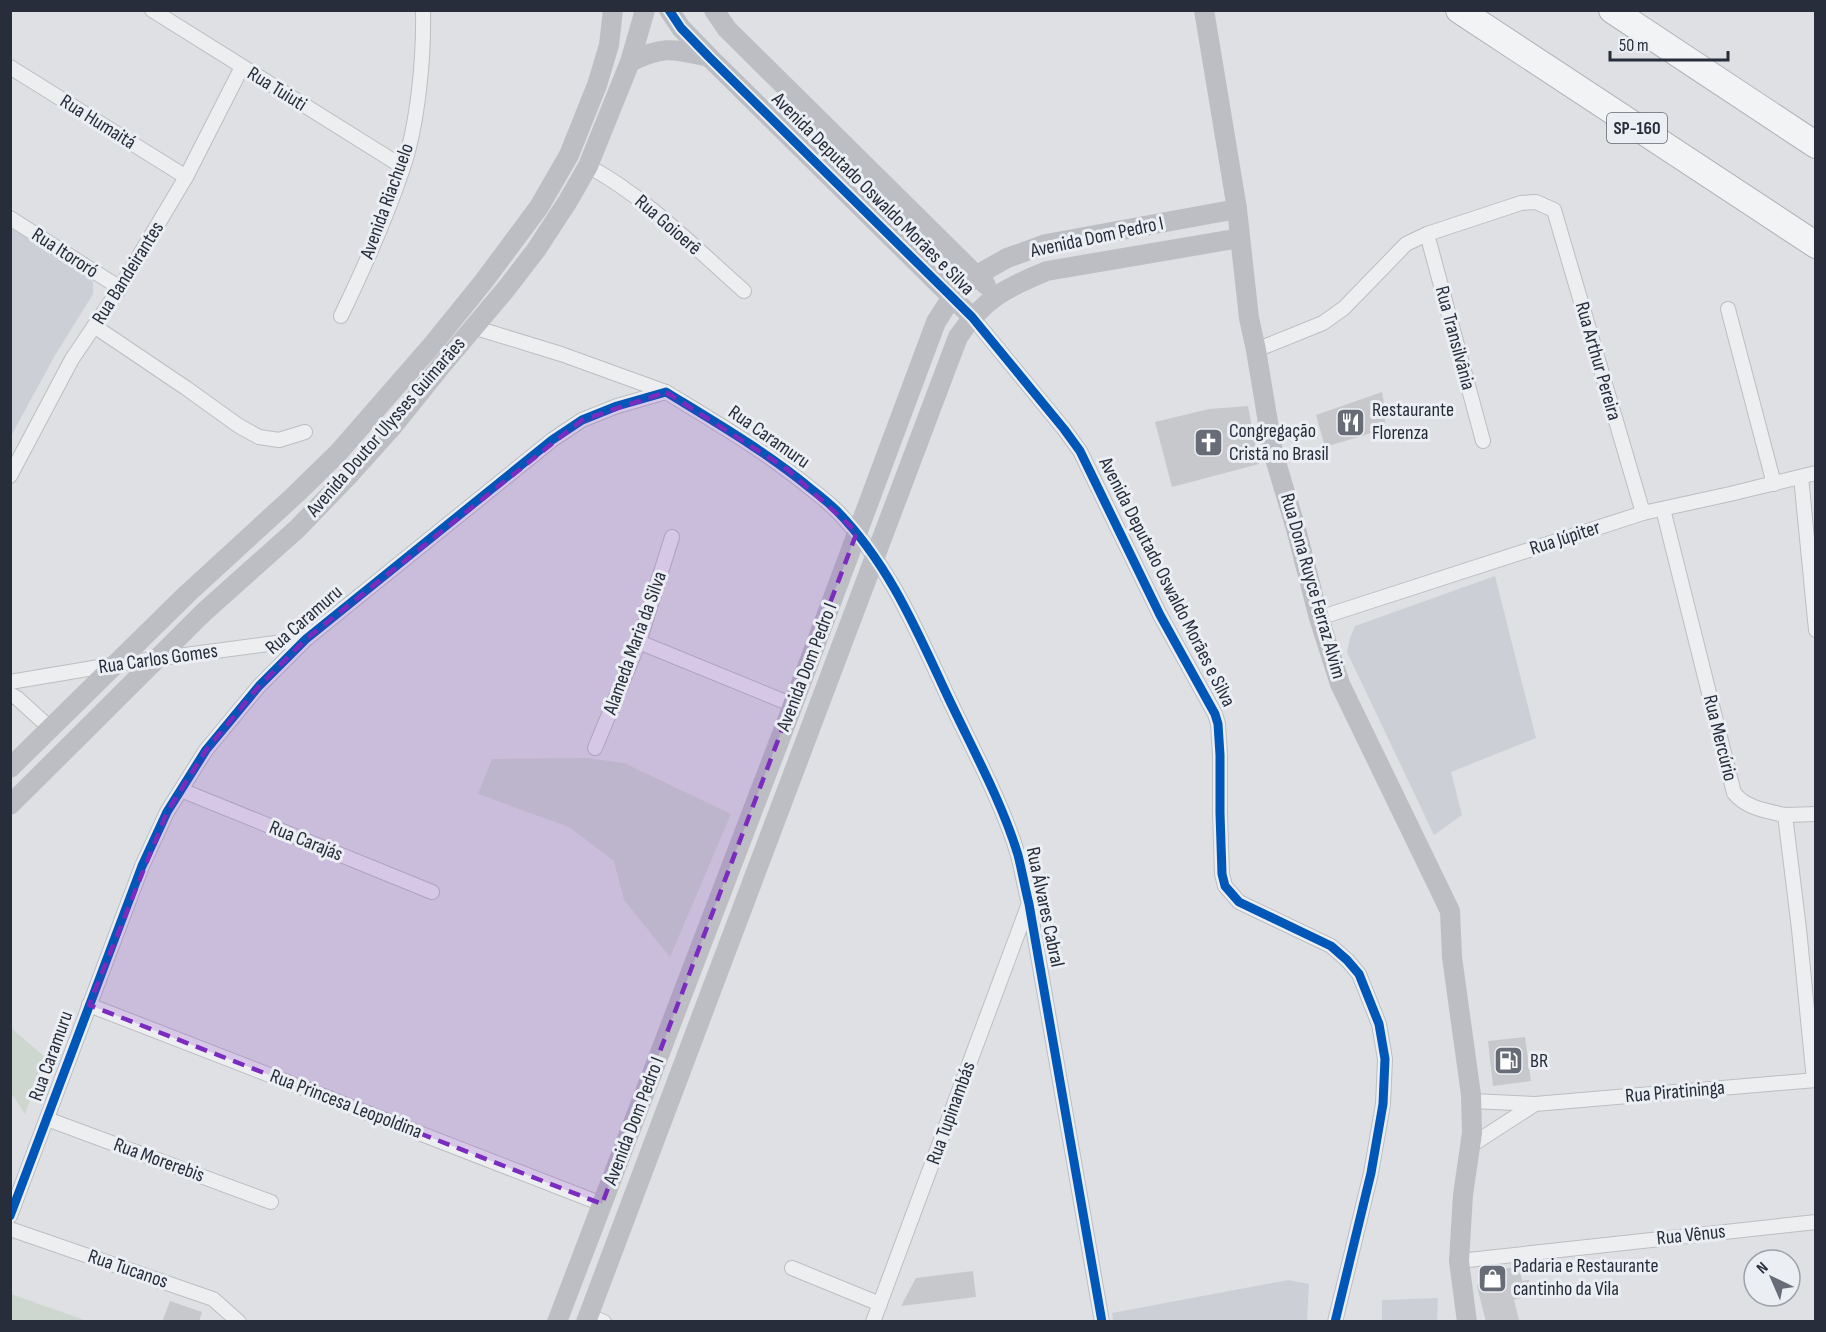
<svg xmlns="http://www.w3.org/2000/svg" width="1826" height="1332" font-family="'Sofia Sans Condensed',sans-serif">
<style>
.built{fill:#cccfd6}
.green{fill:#ced7cf}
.building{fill:#c7c8cb}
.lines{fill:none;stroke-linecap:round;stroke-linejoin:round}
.street-casing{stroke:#bcbec1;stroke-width:16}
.highway-casing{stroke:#b0b3b8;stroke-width:28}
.street{stroke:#edeef0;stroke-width:14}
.secondary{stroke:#bcbec3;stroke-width:20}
.highway{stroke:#f2f3f4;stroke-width:26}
.cycleway-casing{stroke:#ebeef3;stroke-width:13}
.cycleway{stroke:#0057b8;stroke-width:9}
.marked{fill:#7b2cbf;fill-opacity:0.2;stroke:#7b2cbf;stroke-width:4.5;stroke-dasharray:12 8;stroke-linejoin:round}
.labels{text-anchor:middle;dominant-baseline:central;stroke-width:6;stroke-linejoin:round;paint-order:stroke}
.shield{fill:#ebeef3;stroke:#626772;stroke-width:1.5}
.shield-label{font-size:18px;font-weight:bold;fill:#272d3b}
.street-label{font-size:20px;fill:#272d3b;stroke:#ebeef3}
.poi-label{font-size:20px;fill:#272d3b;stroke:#ebeef3;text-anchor:start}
</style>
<rect width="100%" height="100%" fill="#dee0e3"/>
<g class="built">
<path d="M 11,227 L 89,275 L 93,283 L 93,294 L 54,357 L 11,436 Z"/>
<path d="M 1495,576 L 1536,738 L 1451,772 L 1462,815 L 1434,835 L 1347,652 L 1350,638 L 1355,626 Z"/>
<path d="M 1288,1280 L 1309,1284 L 1307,1321 L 1113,1321 L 1112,1313 Z"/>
<path d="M 1438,1298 L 1437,1321 L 1382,1321 L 1382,1300 Z"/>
</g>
<g class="green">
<path d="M 586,758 L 624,763 L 731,814 L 670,957 L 624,900 L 614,861 L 569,827 L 478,794 L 492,759 Z"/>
<path d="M 10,1027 L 46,1058 L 25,1114 L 11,1093 Z"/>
<path d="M 10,1294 L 11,1294 L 87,1321 L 11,1321 Z"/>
</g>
<g class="building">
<path d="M 1382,392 L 1385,408 L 1385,429 L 1325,447 L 1316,415 Z"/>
<path d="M 1248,406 L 1259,464 L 1172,487 L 1155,422 L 1209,409 Z"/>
<path d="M 1525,1037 L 1531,1081 L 1493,1086 L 1488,1041 Z"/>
<path d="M 1519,1267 L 1522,1281 L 1529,1280 L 1530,1295 L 1514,1300 L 1519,1320 L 1486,1322 L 1477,1286 L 1489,1270 Z"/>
<path d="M 973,1271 L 976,1297 L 901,1306 L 916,1278 Z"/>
<path d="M 170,1301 L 202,1312 L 199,1322 L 162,1322 Z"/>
</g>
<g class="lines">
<defs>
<g id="street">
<path d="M 152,10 L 403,167"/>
<path d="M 10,67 L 186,177"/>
<path d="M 588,166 C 647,198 694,247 744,291"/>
<path d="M 10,218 L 120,288"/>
<path d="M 1427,234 L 1483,441"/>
<path d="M 1728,309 L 1774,484"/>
<path d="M 341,316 C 364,268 386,219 403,168 C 418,123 424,58 423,10"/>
<path d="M 972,317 L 1064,429 L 1080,451 L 1160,615 L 1215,714 L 1218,724 L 1220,755 L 1220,813 L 1222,874 L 1225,886 L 1239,902 L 1331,946 L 1347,960 L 1359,974 L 1379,1024 L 1385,1059 L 1383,1104 L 1371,1173 L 1335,1322"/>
<path d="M 94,326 L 186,388 L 239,426 L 259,437 L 279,440 L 305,432"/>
<path d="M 473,327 L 561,354 L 666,392"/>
<path d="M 1256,350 L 1323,323 L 1344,308 L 1406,244 L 1427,234 L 1521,203 L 1536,202 L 1554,210 L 1643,513"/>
<path d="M 10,476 L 72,359 L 120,288 L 186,177 L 242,67"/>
<path d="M 1801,477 L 1816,630"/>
<path d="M 1663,509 L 1734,793 C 1746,808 1766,811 1785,815 L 1799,929 L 1814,1080"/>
<path d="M 1319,618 L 1643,513 L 1730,494 L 1816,473"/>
<path d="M 639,642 L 793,705"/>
<path d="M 10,682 L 117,664 L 306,639"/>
<path d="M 10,694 L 17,698 L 50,728"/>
<path d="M 595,748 L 639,642 L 672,537"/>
<path d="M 181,790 L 432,892"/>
<path d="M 1785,815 L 1816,814"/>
<path d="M 89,1005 L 602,1204"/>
<path d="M 1471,1101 L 1535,1104 L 1816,1080"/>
<path d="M 47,1119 L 271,1202"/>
<path d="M 1470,1146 L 1535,1104"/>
<path d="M 10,1216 L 142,866 L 167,812 L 206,750 L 259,686 L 306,639 L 552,440 L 582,420 L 617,406 L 666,392 C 715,422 765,451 810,488 C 819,495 829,503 837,511 C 889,564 917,631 948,697 C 972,748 1002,802 1018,855 C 1022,871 1025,888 1029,904 L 1102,1322"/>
<path d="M 10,1229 L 213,1299 L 239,1322"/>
<path d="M 1459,1261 L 1816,1222"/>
<path d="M 792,1268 L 880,1304"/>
<path d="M 588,1315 L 604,1322"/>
<path d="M 873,1322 L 1028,906"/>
</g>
<g id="highway">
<path d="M 1459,10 L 1816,245"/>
<path d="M 1612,10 L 1816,145"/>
</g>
</defs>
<use href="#street" class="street-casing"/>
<use href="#highway" class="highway-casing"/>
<use href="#street" class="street"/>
<g class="secondary">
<path d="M 669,10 L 681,28 L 709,57 L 972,317"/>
<path d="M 714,10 L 727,29 L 986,285"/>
<path d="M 1204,10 L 1237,209 L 1249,318 L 1256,350 L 1273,452 L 1296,529 L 1319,618 L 1340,684 L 1450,911 L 1452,957 L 1471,1095 L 1472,1133 L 1463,1195 L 1459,1261 L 1467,1322"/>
<path d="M 630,62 C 664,45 673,49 709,57"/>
<path d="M 10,768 L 187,594 L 296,494 L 338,453 L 433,344 L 484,281 L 539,207 L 569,155 L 597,85 L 609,45 L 613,10"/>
<path d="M 10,805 L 204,612 L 298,528 L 348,476 L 393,426 L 442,365 L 506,289 L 536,250 L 568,201 L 588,166 L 630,62 L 645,10"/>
<path d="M 557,1322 L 793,705 L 936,322 L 952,297 L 977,275 L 1007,258 L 1046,244 L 1237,209"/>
<path d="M 586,1322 L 958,337 C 984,299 1005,288 1047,271 L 1240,238"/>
</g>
<use href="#highway" class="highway"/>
<defs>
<g id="cycleway">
<path d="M 669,10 L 681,28 L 709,57 L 972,317 L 1064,429 L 1080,451 L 1160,615 L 1215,714 L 1218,724 L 1220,755 L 1220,813 L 1222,874 L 1225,886 L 1239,902 L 1331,946 L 1347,960 L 1359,974 L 1379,1024 L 1385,1059 L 1383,1104 L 1371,1173 L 1335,1322"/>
<path d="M 10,1216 L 142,866 L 167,812 L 206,750 L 259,686 L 306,639 L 552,440 L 582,420 L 617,406 L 666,392 C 715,422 765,451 810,488 C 819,495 829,503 837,511 C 889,564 917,631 948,697 C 972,748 1002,802 1018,855 C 1022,871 1025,888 1029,904 L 1102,1322"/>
</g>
</defs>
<use href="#cycleway" class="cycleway-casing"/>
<use href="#cycleway" class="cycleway"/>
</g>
<path class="marked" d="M 666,392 L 787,469 L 857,532 L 602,1204 L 89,1005 L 167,812 L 206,750 L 259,686 L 306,639 L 582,420 Z"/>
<defs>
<symbol id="restaurant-square" viewBox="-11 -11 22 22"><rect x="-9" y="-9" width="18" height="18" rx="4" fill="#676c76" stroke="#ebeef3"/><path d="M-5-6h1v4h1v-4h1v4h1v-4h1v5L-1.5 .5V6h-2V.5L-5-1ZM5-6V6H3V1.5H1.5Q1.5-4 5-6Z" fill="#fff"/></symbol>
<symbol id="church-square" viewBox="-11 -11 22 22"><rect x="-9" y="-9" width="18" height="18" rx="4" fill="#676c76" stroke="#ebeef3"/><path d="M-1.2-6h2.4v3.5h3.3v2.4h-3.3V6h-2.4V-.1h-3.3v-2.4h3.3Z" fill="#fff"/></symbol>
<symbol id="fuel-square" viewBox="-11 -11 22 22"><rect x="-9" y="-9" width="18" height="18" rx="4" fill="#676c76" stroke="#ebeef3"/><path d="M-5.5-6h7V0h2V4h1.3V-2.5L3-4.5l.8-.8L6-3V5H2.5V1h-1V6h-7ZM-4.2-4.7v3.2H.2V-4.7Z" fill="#fff"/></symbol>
<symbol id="shop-square" viewBox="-11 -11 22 22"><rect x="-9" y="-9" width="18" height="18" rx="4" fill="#676c76" stroke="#ebeef3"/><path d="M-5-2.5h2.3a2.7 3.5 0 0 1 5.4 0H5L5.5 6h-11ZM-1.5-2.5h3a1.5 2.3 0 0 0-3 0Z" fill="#fff"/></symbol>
</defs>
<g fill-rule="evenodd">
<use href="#restaurant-square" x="1334" y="406" width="33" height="33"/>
<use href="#church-square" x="1192" y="426" width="33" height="33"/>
<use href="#fuel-square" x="1492" y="1044" width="33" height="33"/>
<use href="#shop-square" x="1476" y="1262" width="33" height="33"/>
</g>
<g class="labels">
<rect class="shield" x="1607" y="113" width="60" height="30" rx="4.5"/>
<g class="shield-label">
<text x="1637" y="128">SP-160</text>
</g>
<g class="street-label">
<text transform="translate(277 89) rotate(32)">Rua Tuiuti</text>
<text transform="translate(98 122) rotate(32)">Rua Humaitá</text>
<text transform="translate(873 194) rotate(45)">Avenida Deputado Oswaldo Morães e Silva</text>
<text transform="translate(387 201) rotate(-70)">Avenida Riachuelo</text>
<text transform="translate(668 225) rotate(41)">Rua Goioerê</text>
<text transform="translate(1097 237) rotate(-12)">Avenida Dom Pedro I</text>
<text transform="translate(65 253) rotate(33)">Rua Itororó</text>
<text transform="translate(128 273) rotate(-58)">Rua Bandeirantes</text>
<text transform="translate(1455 338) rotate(75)">Rua Transilvânia</text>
<text transform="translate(1598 361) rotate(74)">Rua Arthur Pereira</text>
<text transform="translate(386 427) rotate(-49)">Avenida Doutor Ulysses Guimarães</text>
<text transform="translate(769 437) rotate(35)">Rua Caramuru</text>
<text transform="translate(1565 538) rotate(-18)">Rua Júpiter</text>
<text transform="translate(1167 582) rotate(63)">Avenida Deputado Oswaldo Morães e Silva</text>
<text transform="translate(1313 586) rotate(74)">Rua Dona Ruyce Ferraz Alvim</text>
<text transform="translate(304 620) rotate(-41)">Rua Caramuru</text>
<text transform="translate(635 643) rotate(-70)">Alameda Maria da Silva</text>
<text transform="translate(158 659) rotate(-8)">Rua Carlos Gomes</text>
<text transform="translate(807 667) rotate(-69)">Avenida Dom Pedro I</text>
<text transform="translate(1720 738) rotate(76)">Rua Mercúrio</text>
<text transform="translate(306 841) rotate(22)">Rua Carajás</text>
<text transform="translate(1045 907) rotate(78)">Rua Álvares Cabral</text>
<text transform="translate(51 1056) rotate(-70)">Rua Caramuru</text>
<text transform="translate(1675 1092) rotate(-5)">Rua Piratininga</text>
<text transform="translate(346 1104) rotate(21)">Rua Princesa Leopoldina</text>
<text transform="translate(951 1113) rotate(-70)">Rua Tupinambás</text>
<text transform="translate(634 1121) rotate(-69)">Avenida Dom Pedro I</text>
<text transform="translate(159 1160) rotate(20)">Rua Morerebis</text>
<text transform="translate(1691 1235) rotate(-6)">Rua Vênus</text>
<text transform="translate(128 1269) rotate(19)">Rua Tucanos</text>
</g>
<g class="poi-label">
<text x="1372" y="410">Restaurante<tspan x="1372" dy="23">Florenza</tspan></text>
<text x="1229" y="431">Congregação<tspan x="1229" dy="23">Cristã no Brasil</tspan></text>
<text x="1530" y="1061">BR</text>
<text x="1513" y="1266">Padaria e Restaurante<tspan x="1513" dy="23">cantinho da Vila</tspan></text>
</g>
</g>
<rect width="1826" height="1332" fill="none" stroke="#272d3b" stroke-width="24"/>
<g transform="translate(1772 1278) rotate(316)"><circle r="28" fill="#ebeef3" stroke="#9da1a9" stroke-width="1.5"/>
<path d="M0-4.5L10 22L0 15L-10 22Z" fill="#676c76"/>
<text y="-9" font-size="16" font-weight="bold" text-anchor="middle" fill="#272d3b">N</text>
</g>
<path d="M1610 51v9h118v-9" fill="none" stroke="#272d3b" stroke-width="3"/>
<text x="1619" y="51" font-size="18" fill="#272d3b" stroke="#ebeef3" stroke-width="4.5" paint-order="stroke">50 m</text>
</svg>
